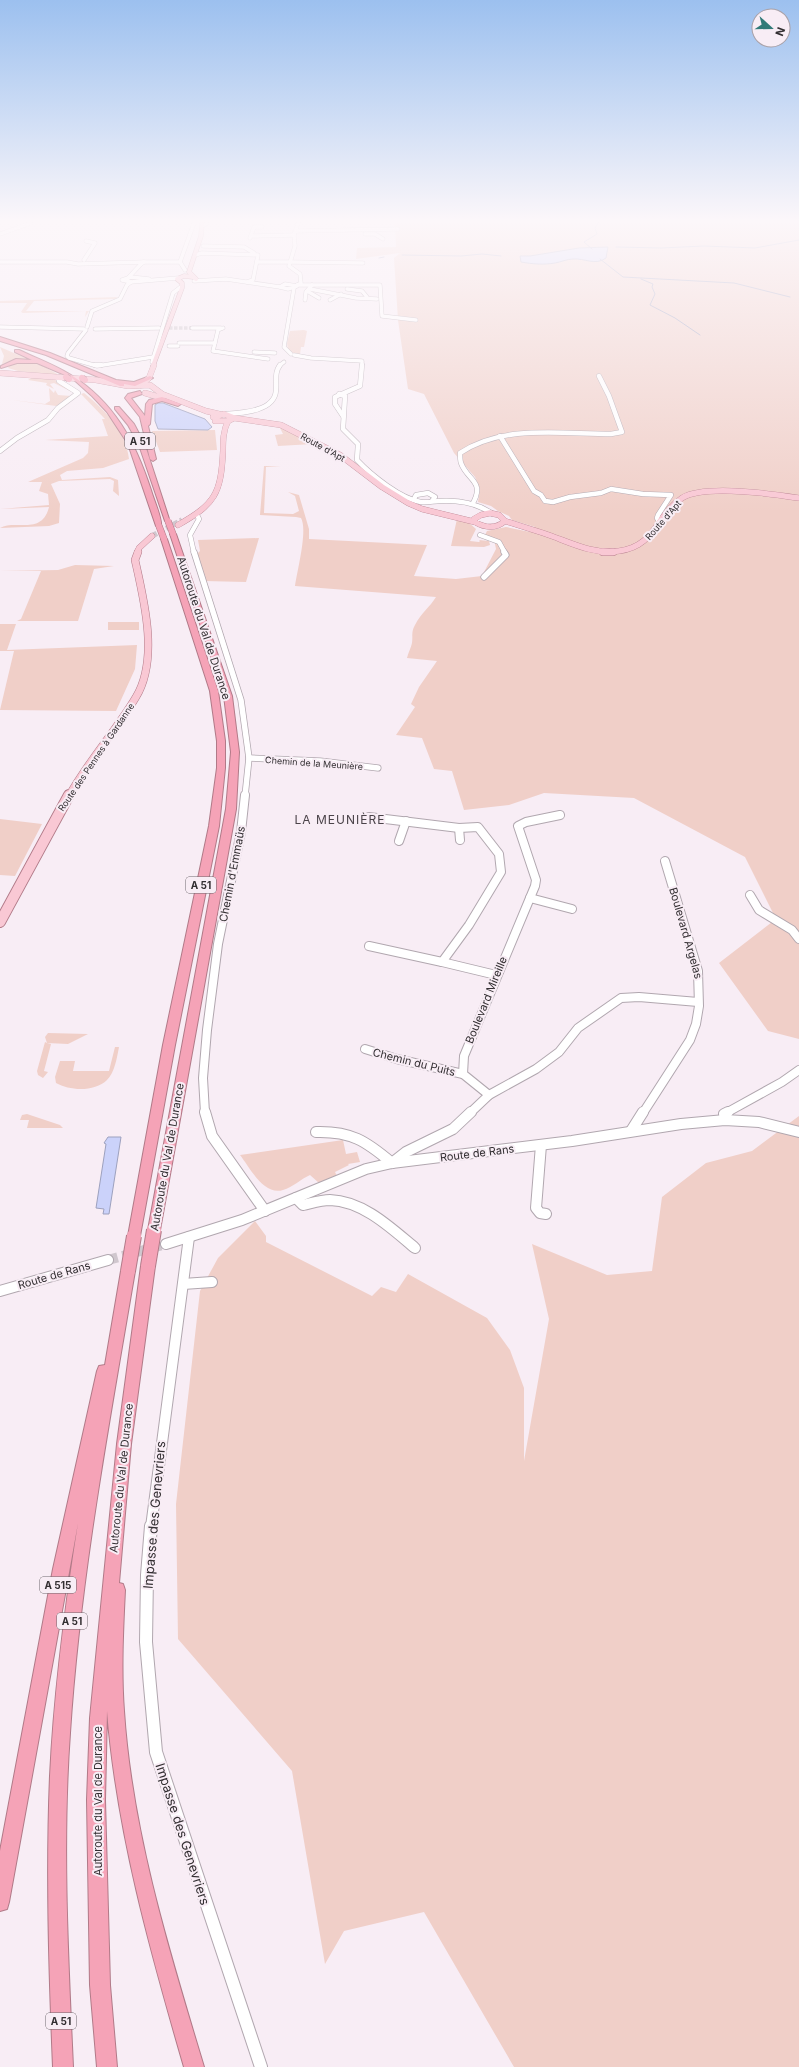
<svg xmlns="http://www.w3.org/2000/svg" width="799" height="2067" font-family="Inter,sans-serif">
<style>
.green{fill:#f0cfc8}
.water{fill:#cbd2fa;stroke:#9da1be}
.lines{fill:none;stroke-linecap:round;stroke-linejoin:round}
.stream{stroke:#9da1be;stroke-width:1}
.minor-tunnel-far1{stroke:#d0c7ce;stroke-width:3.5;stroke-dasharray:3.5 1.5;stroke-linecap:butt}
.minor-tunnel{stroke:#d0c7ce;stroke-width:10;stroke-dasharray:10 5;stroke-linecap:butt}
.major-tunnel{stroke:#d0c7ce;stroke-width:5.5;stroke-dasharray:5.5 2.5;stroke-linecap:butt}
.minor-far5-casing{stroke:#b1a7af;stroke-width:4.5}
.minor-far4-casing{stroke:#b1a7af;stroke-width:5.5}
.minor-far3-casing{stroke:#b1a7af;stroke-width:7}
.minor-far2-casing{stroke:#b1a7af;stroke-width:10}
.minor-far1-casing{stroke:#b1a7af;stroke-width:12}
.minor-casing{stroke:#b1a7af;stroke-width:14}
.major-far3-casing{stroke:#b17a88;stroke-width:5}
.major-far2-casing{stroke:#b17a88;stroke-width:6}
.major-far1-casing{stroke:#b17a88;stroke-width:8}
.major-casing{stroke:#b17a88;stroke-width:12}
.highway-casing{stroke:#b17a88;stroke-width:2}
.minor-far5{stroke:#fff;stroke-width:3.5}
.minor-far4{stroke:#fff;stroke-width:4.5}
.minor-far3{stroke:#fff;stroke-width:5.5}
.minor-far2{stroke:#fff;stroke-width:8}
.minor-far1{stroke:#fff;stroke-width:10}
.minor{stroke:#fff;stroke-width:12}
.major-far3{stroke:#f9c8d4;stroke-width:4}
.major-far2{stroke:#f9c8d4;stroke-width:5.5}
.major-far1{stroke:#f9c8d4;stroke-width:7}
.major{stroke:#f9c8d4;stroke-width:10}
.highway{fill:#f5a3b7;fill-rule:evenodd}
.highway-bridge-far1-casing{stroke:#b17a88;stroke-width:7;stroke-linecap:butt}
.highway-bridge-casing{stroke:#b17a88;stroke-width:16;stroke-linecap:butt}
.highway-bridge-far1{stroke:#f5a3b7;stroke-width:6}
.highway-bridge{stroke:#f5a3b7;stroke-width:14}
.labels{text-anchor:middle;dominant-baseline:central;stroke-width:4;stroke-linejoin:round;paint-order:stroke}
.far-street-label{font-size:9px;fill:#322e31;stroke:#f8edf5}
.shield{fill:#f8edf5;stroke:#6d676c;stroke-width:1}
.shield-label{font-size:10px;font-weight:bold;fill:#322e31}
.street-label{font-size:11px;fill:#322e31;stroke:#f8edf5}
.neighbourhood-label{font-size:12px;letter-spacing:1px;fill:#4b4349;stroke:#f8edf5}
.near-street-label{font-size:13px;fill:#322e31;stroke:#f8edf5}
</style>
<rect width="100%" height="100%" fill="#f8edf5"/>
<g class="green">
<path d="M 395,223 L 799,223 L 799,1039 L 768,1031 L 719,963 L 776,919 L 745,857 L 634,798 L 544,793 L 509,805 L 464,810 L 452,771 L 434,769 L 422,738 L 396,735 L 415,707 L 411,704 L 419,687 L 437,661 L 407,658 C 408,653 411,648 412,643 C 413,636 411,632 415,625 C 421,613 430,607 436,597 L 295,586 C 297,571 308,530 301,518 L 296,517 L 260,515 L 264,466 L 281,466 L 266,467 L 264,513 L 293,514 L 299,511 L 295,496 L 288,492 L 299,495 L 309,529 L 309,539 L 427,545 L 414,576 L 456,579 L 482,576 L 496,549 L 494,539 L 485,535 L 487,531 L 506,527 L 530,532 L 535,527 L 512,520 L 509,516 L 498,511 L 491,506 L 478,502 L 480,489 L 475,477 L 454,453 L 424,394 L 408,389 L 398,320 L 394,258 L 400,253 L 356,259 L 357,248 L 396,247 Z"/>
<path d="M 118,297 L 115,299 L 34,301 L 26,311 L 89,311 L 85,317 L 86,311 L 23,313 L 21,312 L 27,303 L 0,303 L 0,301 Z"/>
<path d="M 304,330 L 307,331 L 304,347 L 301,347 L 300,354 L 309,357 L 339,358 C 323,358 303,360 288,350 L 287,343 L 290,331 Z"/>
<path d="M 0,347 L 30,360 L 15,360 L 2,364 L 4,356 Z"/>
<path d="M 26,361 L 43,366 L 61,376 L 18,371 L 8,368 L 11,363 Z"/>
<path d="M 33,377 L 55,380 L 74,390 L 76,394 L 56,406 L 12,400 L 45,404 L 50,401 L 49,388 L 54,393 L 55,390 L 58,395 L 71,396 L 74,393 L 54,383 L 50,384 L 54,389 L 46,385 L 47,383 L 28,380 Z"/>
<path d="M 84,393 C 105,410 126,431 129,459 L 103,468 L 67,471 L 60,475 L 62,480 L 110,477 L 118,480 L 119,496 L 113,491 L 114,481 L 110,479 L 59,481 L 51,484 L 60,504 L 59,523 L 49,526 L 0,528 C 15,519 42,536 49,507 L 0,509 L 49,505 L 48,494 L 39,491 L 42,482 L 28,482 L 83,458 L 88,453 L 89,442 L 45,440 L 108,436 L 102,419 L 105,419 L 81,394 Z"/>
<path d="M 279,426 L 313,444 L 278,446 L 275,435 L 283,434 Z"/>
<path d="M 215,430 L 217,450 L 160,452 L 152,431 Z"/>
<path d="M 457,519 L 468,522 L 476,529 L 470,541 L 479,542 L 480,541 L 479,540 L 489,541 L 490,545 L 484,547 L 451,546 Z"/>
<path d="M 259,538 L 246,582 L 204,581 L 196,555 L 200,551 L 198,540 Z"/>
<path d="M 75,565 L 114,566 L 94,569 L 78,621 L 17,621 L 21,619 L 41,571 L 0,571 L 58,570 Z"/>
<rect x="108" y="622" width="31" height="8"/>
<path d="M 0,624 L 16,624 L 7,650 L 137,645 L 135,669 L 116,711 L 0,710 L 14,651 L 0,651 Z"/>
<path d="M 0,819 L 42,824 L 15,876 L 0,875 Z"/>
<path d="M 48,1033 L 88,1034 L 68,1044 L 47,1043 L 51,1044 L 44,1071 L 48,1072 L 43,1078 L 38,1075 L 37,1071 L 45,1042 L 47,1043 L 45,1037 Z"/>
<path d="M 115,1047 L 119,1047 C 117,1057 115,1072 107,1080 C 95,1092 70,1091 56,1083 L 55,1077 L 60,1061 L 75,1061 L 73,1071 L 109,1071 Z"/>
<path d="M 27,1114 L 60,1125 L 63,1128 L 27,1128 L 29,1120 L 20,1120 L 22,1115 Z"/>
<path d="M 799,1116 L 799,2067 L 514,2067 L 424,1912 L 344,1931 L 325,1964 L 292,1771 L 178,1639 L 176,1504 L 200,1291 L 218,1258 L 255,1221 L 266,1236 L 266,1242 L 372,1296 L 381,1287 L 396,1292 L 408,1274 L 487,1318 L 510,1350 L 524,1388 L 524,1461 L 549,1319 L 532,1244 L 607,1275 L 652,1271 L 662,1197 L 706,1163 L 752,1151 Z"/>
<path d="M 343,1140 L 346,1154 L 357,1152 L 360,1162 L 348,1164 L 349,1165 L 335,1172 L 337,1176 L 319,1183 L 310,1175 C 301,1179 293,1187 283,1190 C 264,1196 250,1168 240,1155 Z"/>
</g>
<g class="water">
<path d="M 608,247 L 606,258 C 595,266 585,258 573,259 C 567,259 561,262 555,263 C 544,265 532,264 521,262 L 520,256 L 530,256 L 579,248 Z"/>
<path d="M 158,403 L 163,403 L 205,419 L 212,427 L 208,430 L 158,429 L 155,421 L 155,405 Z"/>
<path d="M 108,1137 L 121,1137 L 109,1214 L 103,1214 L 104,1209 L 96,1208 L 106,1144 L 104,1143 Z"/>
</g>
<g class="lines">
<g class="stream">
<path d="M 616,247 L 661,248 L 704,246 L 755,248 L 799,240"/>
<path d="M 592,249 L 584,242 L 597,234 L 595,228 L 598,223"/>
<path d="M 402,255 L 461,256 L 482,254 L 501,256"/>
<path d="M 379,258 L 384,257"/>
<path d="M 600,259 L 623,277 L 734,283 L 790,297"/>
<path d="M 641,279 L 653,284 L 652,287 L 655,294 L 650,305 L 675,318 L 700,335"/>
</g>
<path class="minor-tunnel-far1" d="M 159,328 L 192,328"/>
<path class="minor-tunnel" d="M 108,1260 L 166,1244"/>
<path class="major-tunnel" d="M 152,536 L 182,520"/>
<defs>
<g id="minor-far5">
<path d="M 202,226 L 207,223"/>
<path d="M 296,231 L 398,229"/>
<path d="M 0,234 L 31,223"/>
<path d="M 365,234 L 375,234 L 383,239"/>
<path d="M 251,236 L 294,235"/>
<path d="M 250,238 L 254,227 L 262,227"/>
<path d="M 203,246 L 244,247 L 254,253"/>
<path d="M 195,255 L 202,253 L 258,255 L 253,280 L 247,282"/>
<path d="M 84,260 L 95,243 L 86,241"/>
<path d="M 0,262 L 67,262 L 78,264 L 144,262 L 141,264"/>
<path d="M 143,262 L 180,262"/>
<path d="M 257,262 L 289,262"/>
<path d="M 290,262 L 363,263"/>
<path d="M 185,270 L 180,262 L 194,223"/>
<path d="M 129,277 L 141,264"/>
<path d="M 149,279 L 131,277 L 122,280 L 131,282 L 178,278"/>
<path d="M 194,281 L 226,279 L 280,287"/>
<path d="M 285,284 L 297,286 L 288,289 L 280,287 Z"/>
<path d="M 297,285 L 380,285 L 382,316 L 416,320"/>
<path d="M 297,285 L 301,283 L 300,274 L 289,266 L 295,246 L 294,235 L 298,223"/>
<path d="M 310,289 L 356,298 L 377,299"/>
<path d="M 347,289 L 362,291 L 367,297"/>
<path d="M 307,291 L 319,298"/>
<path d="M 305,300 L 306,292 L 312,285"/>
<path d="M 330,300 L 341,294"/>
<path d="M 0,327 L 84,329"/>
<path d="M 87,327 L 92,311 L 120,299 L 127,285 L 131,282"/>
<path d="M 192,328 L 221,328"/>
<path d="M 223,328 L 218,330 L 213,351 L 268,359"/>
<path d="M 95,329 L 159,328"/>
<path d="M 86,330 L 68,353 L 67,356 L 69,358 L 97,366 L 153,357"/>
<path d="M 179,343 L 215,343"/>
<path d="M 169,346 L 178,346"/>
<path d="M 254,352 L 275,353"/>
<path d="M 291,354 L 284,347 L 294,288"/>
<path d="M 294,355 L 311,358 L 362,361 L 362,366"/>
<path d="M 152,362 L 173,293 L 182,286"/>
<path d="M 279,366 L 284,362"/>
</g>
<g id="minor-far4">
<path d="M 95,365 L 101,365"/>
<path d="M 339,394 L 345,396 L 343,429 L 358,444 L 357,460 C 371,475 401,499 421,502 C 427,503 434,501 440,501 C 459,500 477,503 493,514"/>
<path d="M 224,414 C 241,413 275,412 276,390 C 277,381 274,373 280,365"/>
<path d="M 343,416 L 335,404 L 335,397 L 360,386 L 362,365"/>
<path d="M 500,436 L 534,491 L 541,495 L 545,501 L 553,502 L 570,497 L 601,493 L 611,489 L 643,494 L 671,495 L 658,515 L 657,518 L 660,523"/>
<path d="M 0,451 L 17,438 L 48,420 L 58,408 L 78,393 L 59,381 L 58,377"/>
<path d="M 414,499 L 416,495 L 428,493 L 435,497 L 432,501"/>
<path d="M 473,503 C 485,481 467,480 461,463 C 460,460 460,456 460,453 C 504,424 561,434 611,434 L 622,432 L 609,396 L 599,376"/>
<path d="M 480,535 L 499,542 L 505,553"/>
<path d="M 194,553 L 190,535 L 199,519 L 197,515"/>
</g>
<g id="minor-far3">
<path d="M 194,552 L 241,700 L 249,758 L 245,796"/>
<path d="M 484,577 L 506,555 L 504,552"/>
<path d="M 249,758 L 320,761 L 378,768"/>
</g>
<g id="minor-far2">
<path d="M 369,817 L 459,828 L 478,827 L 499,854 L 501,872 L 469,925 L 442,962 L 496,975"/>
<path d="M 459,828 L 460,840"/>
<path d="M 399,841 L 406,821"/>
<path d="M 750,895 L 759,910 L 792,930 L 799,939"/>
<path d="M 530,898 L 572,909"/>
<path d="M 369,946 L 442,962"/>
<path d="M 365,1049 L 397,1059 L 463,1074"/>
<path d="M 489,1095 L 536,1069 L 559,1052 L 578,1028 L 621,998 L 639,997 L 698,1002"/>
<path d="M 205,1113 L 203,1078 L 207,1030 L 218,944 L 241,832 L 245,795"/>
<path d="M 470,1113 L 489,1095 L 463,1074 L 464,1056 L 535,886 L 536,880 L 518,826 L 526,822 L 560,815"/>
<path d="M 643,1113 L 690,1040 L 696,1024 L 699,1006 L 698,971 L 665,861"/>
<path d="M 726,1113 L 782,1082 L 799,1070"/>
</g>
<g id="minor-far1">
<path d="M 205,1112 L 212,1136 L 265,1211"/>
<path d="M 725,1120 L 724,1114 L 728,1112"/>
<path d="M 631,1131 L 643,1112"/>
<path d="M 316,1132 C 351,1131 366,1141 392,1163 L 406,1152 L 453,1129 L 471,1112"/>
<path d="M 541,1145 L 536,1208 L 540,1213 L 546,1214"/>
<path d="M 296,1198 L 303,1205 C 312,1203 321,1200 330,1200 C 363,1201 391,1228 415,1248"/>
<path d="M 166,1244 L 242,1220 L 366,1169 L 392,1163 L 572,1141 L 681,1124 L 725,1120 L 759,1122 L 799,1132"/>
<path d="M 183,1284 L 212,1282"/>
<path d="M 0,1291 L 108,1260"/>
<path d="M 151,1527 L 189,1237"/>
</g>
<path id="minor" d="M 151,1526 L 147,1575 L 146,1642 L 156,1752 L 261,2067"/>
<g id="major-far3">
<path d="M 196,279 L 189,272 L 201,236 L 202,223"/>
<path d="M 153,366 L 182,288 L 182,283 L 177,279 L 184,276 L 193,277"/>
</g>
<g id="major-far2">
<path d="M 0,373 L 96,380 L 128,386 L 150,385 L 162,394 L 206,411 L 219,414"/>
<path d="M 141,385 L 149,378 L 154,365"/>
<path d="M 145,393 L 162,398"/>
<path d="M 213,417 L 224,414 L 234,418 L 228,421 L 215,421"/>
<path d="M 234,418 L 281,425 L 340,455 L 382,487 L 408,503 L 422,509 L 475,522"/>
<path d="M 490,513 L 499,515 L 505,521 C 496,529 485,528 475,522 L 474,519 L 481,515 Z"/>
<path d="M 505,521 C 518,525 530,529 543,533 C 568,541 591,555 619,551 C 656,546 655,516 682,498 C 704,484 773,494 799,498"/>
<path d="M 178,525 C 215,504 221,494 223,451 C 223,441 223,431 228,421"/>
<path d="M 137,553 L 139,548 L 152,536"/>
</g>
<g id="major-far1">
<path d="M 603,552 L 613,552"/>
<path d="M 69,796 C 88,761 116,731 136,697 C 159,659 144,600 135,560 L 138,552"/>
</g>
<path id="major" d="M 0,922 L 69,795"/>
<g id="highway">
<path d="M 0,337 L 50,353 L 116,380 L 134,382 L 150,376 L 153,378 L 135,386 L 124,384 L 124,386 L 120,386 L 46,355 L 0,341 Z"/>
<path d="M 15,350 L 19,350 C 36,358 55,365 71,375 C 114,402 135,441 151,490 C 153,498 163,520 161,527 L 156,526 L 128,444 L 107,412 L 92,396 L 72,378 L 37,363 L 17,363 L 1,368 L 1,366 L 16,359 L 32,360 L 15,352 Z"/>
<path d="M 140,391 L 142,394 L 131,398 L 145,416 L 146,404 L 149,400 L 162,397 L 181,404 L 178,406 L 162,401 L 152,404 L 150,424 L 148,426 L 156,459 L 153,461 L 150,459 L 140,417 L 125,398 L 128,394 Z"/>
<path d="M 115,407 L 119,407 L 134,424 L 145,445 L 170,522 L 165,521 L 139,445 L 128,425 L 115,409 Z"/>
<path d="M 173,532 L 176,534 L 232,696 L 239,752 L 236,809 L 160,1230 L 158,1234 L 154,1235 L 150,1234 L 148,1230 L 226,809 L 231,752 L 224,696 L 170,534 Z"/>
<path d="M 164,537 L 167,539 L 218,691 L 225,741 L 225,768 L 219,826 L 175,1045 L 140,1236 L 139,1240 L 134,1241 L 129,1240 L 128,1236 L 163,1045 L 209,826 L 217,768 L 217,741 L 210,691 L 161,539 Z"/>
<path d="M 148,1260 L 153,1262 L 155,1266 L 131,1444 L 119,1583 L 123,1584 L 125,1590 C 123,1630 121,1671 124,1711 C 132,1832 169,1951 204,2067 L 184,2067 C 150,1950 117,1833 107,1711 L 105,1800 L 110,1985 L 117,2067 L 97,2067 L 90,1985 L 87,1800 L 90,1718 L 117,1444 L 141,1266 L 143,1262 Z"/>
<path d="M 128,1265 L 133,1267 L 135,1271 C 109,1424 80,1578 70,1733 C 62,1844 68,1956 73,2067 L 53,2067 C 49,1970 46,1873 50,1776 C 54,1691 65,1607 78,1523 L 9,1902 L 7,1909 L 0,1911 L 0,1851 L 53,1569 L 97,1371 L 99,1366 L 105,1365 L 121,1271 L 123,1267 Z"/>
</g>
</defs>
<use href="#minor-far5" class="minor-far5-casing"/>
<use href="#minor-far4" class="minor-far4-casing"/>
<use href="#minor-far3" class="minor-far3-casing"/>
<use href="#minor-far2" class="minor-far2-casing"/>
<use href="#minor-far1" class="minor-far1-casing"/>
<use href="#minor" class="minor-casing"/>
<use href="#major-far3" class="major-far3-casing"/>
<use href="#major-far2" class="major-far2-casing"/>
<use href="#major-far1" class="major-far1-casing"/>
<use href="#major" class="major-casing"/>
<use href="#highway" class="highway-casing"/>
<use href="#minor-far5" class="minor-far5"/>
<use href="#minor-far4" class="minor-far4"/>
<use href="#minor-far3" class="minor-far3"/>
<use href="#minor-far2" class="minor-far2"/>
<use href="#minor-far1" class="minor-far1"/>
<use href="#minor" class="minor"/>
<use href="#major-far3" class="major-far3"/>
<use href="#major-far2" class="major-far2"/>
<use href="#major-far1" class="major-far1"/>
<use href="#major" class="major"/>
<use href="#highway" class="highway"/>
<defs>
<g id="highway-bridge-far1">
<path d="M 66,377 L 69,379"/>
<path d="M 82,378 L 85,380"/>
<path d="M 168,521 L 173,534"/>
<path d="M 159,526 L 164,539"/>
</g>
<g id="highway-bridge">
<path d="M 148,1266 L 154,1230"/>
<path d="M 128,1271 L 134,1236"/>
</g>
</defs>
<use href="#highway-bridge-far1" class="highway-bridge-far1-casing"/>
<use href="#highway-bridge" class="highway-bridge-casing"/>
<use href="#highway-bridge-far1" class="highway-bridge-far1"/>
<use href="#highway-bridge" class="highway-bridge"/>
</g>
<linearGradient id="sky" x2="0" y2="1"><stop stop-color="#9cc0ef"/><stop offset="0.43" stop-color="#fcf7fa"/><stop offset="1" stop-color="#fcf7fa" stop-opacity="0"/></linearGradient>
<rect width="799" height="513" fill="url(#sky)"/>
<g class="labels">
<g class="far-street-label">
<text transform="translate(323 447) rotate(29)">Route d'Apt</text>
<text transform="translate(663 520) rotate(-49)">Route d'Apt</text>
<text transform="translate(96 757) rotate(-56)">Route des Pennes à Gardanne</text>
<text transform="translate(314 763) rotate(4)">Chemin de la Meunière</text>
</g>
<g class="shield">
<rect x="125" y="433" width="30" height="16" rx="3"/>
<rect x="186" y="877" width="30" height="16" rx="3"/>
<rect x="40" y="1577" width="36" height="16" rx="3"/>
<rect x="57" y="1613" width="30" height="16" rx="3"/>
<rect x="46" y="2013" width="30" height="16" rx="3"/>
</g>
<g class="shield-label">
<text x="140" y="441">A 51</text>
<text x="201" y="885">A 51</text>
<text x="58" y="1585">A 515</text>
<text x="72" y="1621">A 51</text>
<text x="61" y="2021">A 51</text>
</g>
<g class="street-label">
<text transform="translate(204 628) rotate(72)">Autoroute du Val de Durance</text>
<text transform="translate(232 874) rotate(-79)">Chemin d'Emmaüs</text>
<text transform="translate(686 933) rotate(74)">Boulevard Argelas</text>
<text transform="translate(486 1000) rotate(-68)">Boulevard Mireille</text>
<text transform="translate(414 1062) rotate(14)">Chemin du Puits</text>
<text transform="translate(477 1153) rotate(-7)">Route de Rans</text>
<text transform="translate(167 1157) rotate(-80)">Autoroute du Val de Durance</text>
<text transform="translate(54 1275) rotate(-16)">Route de Rans</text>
<text transform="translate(121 1478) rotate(-84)">Autoroute du Val de Durance</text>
<text transform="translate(98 1801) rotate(-90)">Autoroute du Val de Durance</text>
</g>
<g class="neighbourhood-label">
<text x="340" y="819">LA MEUNIÈRE</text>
</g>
<g class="near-street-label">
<text transform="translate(154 1515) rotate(-85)">Impasse des Genevriers</text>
<text transform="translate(183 1834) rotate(72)">Impasse des Genevriers</text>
</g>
</g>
<g transform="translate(771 28) rotate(111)"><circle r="19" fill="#f8edf5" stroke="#a9a1a7"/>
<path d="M0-3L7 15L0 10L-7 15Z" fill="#317a78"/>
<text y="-6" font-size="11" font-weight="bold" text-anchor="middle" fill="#322e31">N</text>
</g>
</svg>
